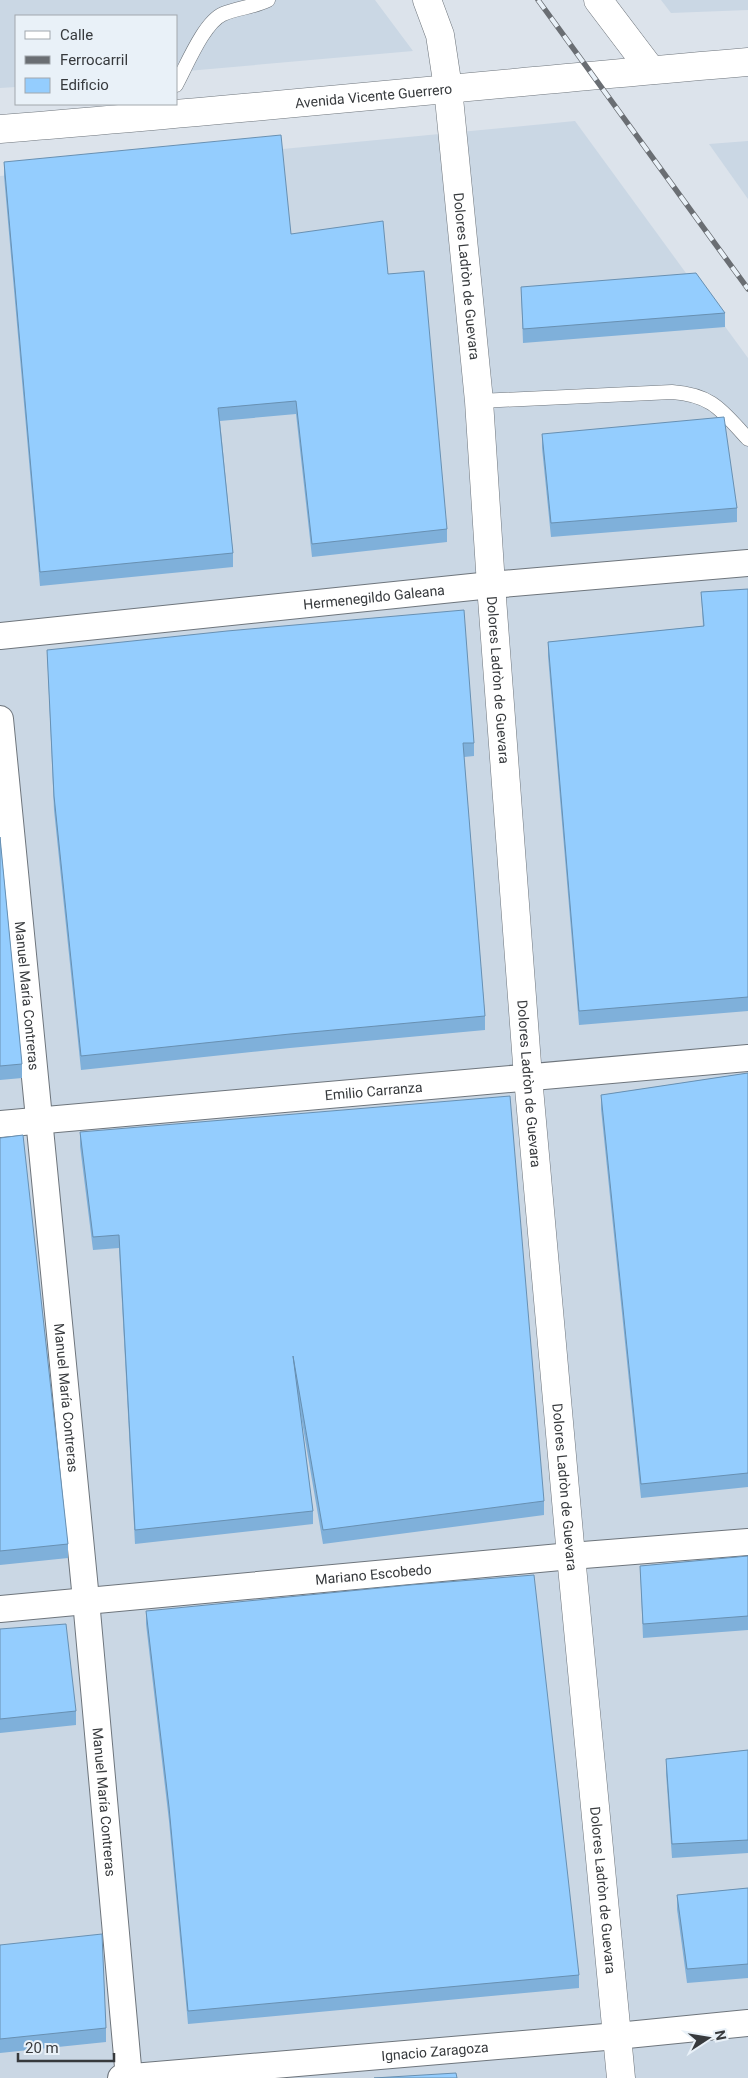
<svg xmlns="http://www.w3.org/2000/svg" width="748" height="2078" font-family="Roboto,sans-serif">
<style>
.built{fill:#cad7e4}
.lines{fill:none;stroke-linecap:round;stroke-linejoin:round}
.service-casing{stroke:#6e757c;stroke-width:15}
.minor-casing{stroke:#6e757c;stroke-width:28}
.tertiary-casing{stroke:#6e757c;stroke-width:29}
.secondary-casing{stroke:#6e757c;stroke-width:29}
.service{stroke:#fff;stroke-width:14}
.minor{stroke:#fff;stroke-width:26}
.tertiary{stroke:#fff;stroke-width:28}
.secondary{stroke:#fff;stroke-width:28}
.rail-casing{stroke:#6a6e73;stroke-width:5.5}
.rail{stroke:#e9f1f8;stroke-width:4;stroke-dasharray:11;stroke-linecap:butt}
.wall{fill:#7fb0da}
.building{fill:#94cdfe;stroke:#6890b2}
.labels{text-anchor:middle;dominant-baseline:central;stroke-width:5;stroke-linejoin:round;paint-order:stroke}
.street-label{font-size:14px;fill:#373a3d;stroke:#e9f1f8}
</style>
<rect width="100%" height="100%" fill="#dce3eb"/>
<g class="built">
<path d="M 0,0 L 375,0 L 413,51 L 176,72 L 176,16 L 16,16 L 16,87 L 0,88 Z"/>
<path d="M 661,0 L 748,0 L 748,10 L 671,13 Z"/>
<path d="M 575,121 L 748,358 L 748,2078 L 0,2078 L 0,176 Z"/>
<path d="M 748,141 L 748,199 L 709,144 Z"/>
</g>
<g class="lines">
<defs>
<g id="service">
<path d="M 176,85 C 186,67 204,22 223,14 C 237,8 254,7 268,0"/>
<path d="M 479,401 L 672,392 C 713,395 722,411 748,439"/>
</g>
<g id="minor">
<path id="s1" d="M 0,636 L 491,585 L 748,563"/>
<path id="s2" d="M 0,719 L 86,1600 L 129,2078"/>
<path id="s3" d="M 0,1124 L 748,1058"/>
<path id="s4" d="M 0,1609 L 571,1556 L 748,1542"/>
<path id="s5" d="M 121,2078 L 617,2036 L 748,2023"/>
</g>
<g id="tertiary">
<path id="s6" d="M 427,0 L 440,35 L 448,88 L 479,401 L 491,585 L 528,1077 L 571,1556 L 621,2078"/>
<path d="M 598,0 L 651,70"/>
</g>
<g id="secondary">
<path id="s7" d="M 0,129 C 250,109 499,83 748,62"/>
</g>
</defs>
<use href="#service" class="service-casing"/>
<use href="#minor" class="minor-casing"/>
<use href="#tertiary" class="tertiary-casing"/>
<use href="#secondary" class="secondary-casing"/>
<use href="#service" class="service"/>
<use href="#minor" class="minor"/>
<use href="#tertiary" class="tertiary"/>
<use href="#secondary" class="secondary"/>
<defs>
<path id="rail" d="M 538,0 L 748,289"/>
</defs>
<use href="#rail" class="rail-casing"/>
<use href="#rail" class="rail"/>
</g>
<g class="wall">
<path d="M 4,162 L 291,234 L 388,274 L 447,529 L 447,542 L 312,557 L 296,414 L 220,421 L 233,553 L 233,567 L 40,586 L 4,176 Z"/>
<path d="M 521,287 L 725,313 L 725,327 L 523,343 Z"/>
<path d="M 542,434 L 737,508 L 737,522 L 551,537 L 542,448 Z"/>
<path d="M 748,589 L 748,1011 L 579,1025 L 548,656 L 548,642 L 703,626 L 701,592 Z"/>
<path d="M 47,650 L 474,743 L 474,756 L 464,757 L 485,1016 L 485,1030 L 290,1048 L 81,1070 L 54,810 Z"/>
<path d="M 0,837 L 22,1064 L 22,1078 L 0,1080 Z"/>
<path d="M 748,1073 L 748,1487 L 641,1498 L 601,1109 L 601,1095 Z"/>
<path d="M 80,1132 L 544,1501 L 544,1515 L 323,1544 L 300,1410 L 313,1511 L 313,1524 L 135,1544 L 119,1248 L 93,1250 L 80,1146 Z"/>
<path d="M 0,1138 L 68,1544 L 68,1558 L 0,1565 Z"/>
<path d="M 748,1556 L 748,1630 L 643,1638 L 640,1566 Z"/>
<path d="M 146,1611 L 579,1975 L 579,1988 L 188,2024 L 169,1821 L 146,1624 Z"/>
<path d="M 0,1629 L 76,1711 L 76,1725 L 0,1733 Z"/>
<path d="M 748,1750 L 748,1853 L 672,1858 L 666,1773 L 666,1759 Z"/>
<path d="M 748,1888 L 748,1978 L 687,1983 L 677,1909 L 677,1895 Z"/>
<path d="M 0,1945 L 106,2028 L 106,2042 L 0,2053 Z"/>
</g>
<g class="building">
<path d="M 281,135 L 291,234 L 383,221 L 388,274 L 424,271 L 447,529 L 312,544 L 296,401 L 218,408 L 233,553 L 40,572 L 4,162 Z"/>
<path d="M 696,273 L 725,313 L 523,329 L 521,287 Z"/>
<path d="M 724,417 L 737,508 L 551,523 L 542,434 Z"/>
<path d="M 748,589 L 748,997 L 579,1011 L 548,642 L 704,626 L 701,592 Z"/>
<path d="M 464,610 L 474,743 L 463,743 L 485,1016 L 290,1034 L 81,1056 L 54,796 L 47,650 L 227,631 Z"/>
<path d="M 0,837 L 22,1064 L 0,1066 Z"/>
<path d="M 748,1073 L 748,1473 L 641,1484 L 601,1095 Z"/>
<path d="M 510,1096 L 544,1501 L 323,1530 L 293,1356 L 313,1511 L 135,1530 L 119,1235 L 93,1237 L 80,1132 Z"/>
<path d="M 23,1135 L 68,1544 L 0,1551 L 0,1138 Z"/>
<path d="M 748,1556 L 748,1616 L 643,1624 L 640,1566 Z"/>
<path d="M 534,1575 L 579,1975 L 188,2011 L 169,1807 L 146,1611 L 410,1585 Z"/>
<path d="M 66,1624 L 76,1711 L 0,1719 L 0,1629 Z"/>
<path d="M 748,1750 L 748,1840 L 672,1844 L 666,1759 Z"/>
<path d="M 748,1888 L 748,1964 L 687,1969 L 677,1895 Z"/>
<path d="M 102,1934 L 106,2028 L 0,2039 L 0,1945 Z"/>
<path d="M 456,2073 L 457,2078 L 374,2078 Z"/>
</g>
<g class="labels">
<g class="street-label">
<text stroke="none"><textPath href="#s7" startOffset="375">Avenida Vicente Guerrero</textPath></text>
<text stroke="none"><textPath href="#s6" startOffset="280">Dolores Ladròn de Guevara</textPath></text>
<text stroke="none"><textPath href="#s1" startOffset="376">Hermenegildo Galeana</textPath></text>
<text stroke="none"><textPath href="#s6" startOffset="685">Dolores Ladròn de Guevara</textPath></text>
<text stroke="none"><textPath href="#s2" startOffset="278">Manuel María Contreras</textPath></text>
<text stroke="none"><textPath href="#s6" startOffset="1090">Dolores Ladròn de Guevara</textPath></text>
<text stroke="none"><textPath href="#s3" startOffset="375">Emilio Carranza</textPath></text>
<text stroke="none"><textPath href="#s2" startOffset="682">Manuel María Contreras</textPath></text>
<text stroke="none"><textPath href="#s6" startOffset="1495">Dolores Ladròn de Guevara</textPath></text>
<text stroke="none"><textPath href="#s4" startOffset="375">Mariano Escobedo</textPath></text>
<text stroke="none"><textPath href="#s2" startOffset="1088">Manuel María Contreras</textPath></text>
<text stroke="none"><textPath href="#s6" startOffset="1900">Dolores Ladròn de Guevara</textPath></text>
<text stroke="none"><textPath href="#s5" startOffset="315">Ignacio Zaragoza</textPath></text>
</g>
</g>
<rect x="15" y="15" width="162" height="90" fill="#e9f1f8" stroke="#a2a8ad"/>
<rect x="25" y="31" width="25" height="8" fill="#ffffff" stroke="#a2a8ad"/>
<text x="60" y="40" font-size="15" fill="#373a3d">Calle</text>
<rect x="25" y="56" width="25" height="8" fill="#6a6e73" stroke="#a2a8ad"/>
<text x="60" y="65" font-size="15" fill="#373a3d">Ferrocarril</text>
<rect x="25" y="78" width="25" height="15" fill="#94cdfe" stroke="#a2a8ad"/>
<text x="60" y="90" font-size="15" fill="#373a3d">Edificio</text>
<g transform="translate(708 2038) rotate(78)" stroke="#e9f1f8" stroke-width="4" paint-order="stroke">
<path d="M0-4L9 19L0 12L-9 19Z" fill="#373a3d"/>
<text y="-8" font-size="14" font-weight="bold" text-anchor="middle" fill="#373a3d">N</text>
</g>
<path d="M18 2053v8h96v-8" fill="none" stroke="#373a3d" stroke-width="2.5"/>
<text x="25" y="2053" font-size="15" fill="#373a3d" stroke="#e9f1f8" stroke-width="4" paint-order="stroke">20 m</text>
</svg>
